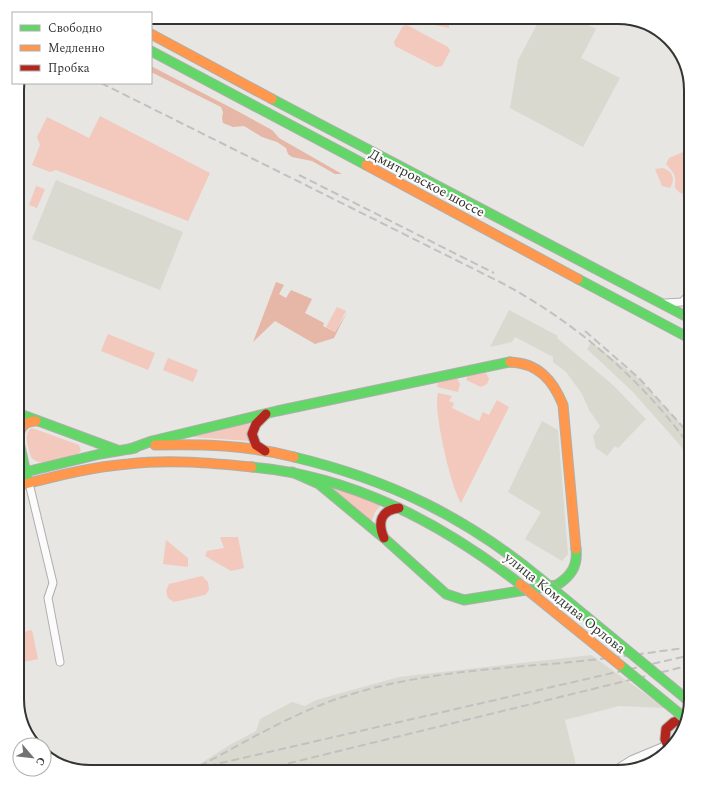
<svg xmlns="http://www.w3.org/2000/svg" width="708" height="789" font-family="Spectral,serif">
<style>
.built{fill:#d9d9d0}
.green{fill:#f2c9bc}
.forest{fill:#e6b6a6}
.lines{fill:none;stroke-linecap:round;stroke-linejoin:round}
.street-casing{stroke:#aeaeac;stroke-width:9}
.fast-casing{stroke:#aeaeac;stroke-width:11}
.slow-casing{stroke:#aeaeac;stroke-width:11}
.jam-casing{stroke:#aeaeac;stroke-width:11}
.street{stroke:#fbfbfb;stroke-width:7}
.fast{stroke:#63d668;stroke-width:9}
.slow{stroke:#ff974d;stroke-width:9}
.jam{stroke:#b3261e;stroke-width:9}
.rail{stroke:#c2c1c0;stroke-width:2;stroke-dasharray:8 4;stroke-linecap:butt}
.fast-bridge-casing{stroke:#aeaeac;stroke-width:11;stroke-linecap:butt}
.slow-bridge-casing{stroke:#aeaeac;stroke-width:11;stroke-linecap:butt}
.fast-bridge{stroke:#63d668;stroke-width:9}
.slow-bridge{stroke:#ff974d;stroke-width:9}
.labels{text-anchor:middle;dominant-baseline:central;stroke-width:4;stroke-linejoin:round;paint-order:stroke}
.street-label{font-size:14px;fill:#343432;stroke:#fff}
.rim{fill:none;stroke:#343432;stroke-width:2}
</style>
<rect width="100%" height="100%" fill="#e7e6e3"/>
<g class="built">
<path d="M 541,17 L 573,17 L 596,29 L 581,58 L 620,78 L 583,147 L 510,108 L 518,60 Z"/>
<path d="M 56,180 L 183,232 L 160,290 L 32,239 Z"/>
<path d="M 509,310 L 558,336 L 557,338 L 613,385 L 646,419 L 618,448 L 615,446 L 607,456 L 596,448 L 593,436 L 600,426 L 589,410 L 582,394 L 566,372 L 553,362 L 553,357 L 515,337 L 512,342 L 490,347 Z"/>
<path d="M 591,342 L 638,378 L 691,435 L 691,462 L 679,444 L 632,391 L 587,349 Z"/>
<path d="M 542,421 L 558,430 L 568,554 L 562,561 L 525,539 L 541,512 L 508,492 Z"/>
<path d="M 591,655 L 665,708 L 619,706 L 565,720 L 577,769 L 565,772 L 170,772 L 195,767 L 228,746 L 256,731 L 260,719 L 292,702 L 305,706 L 316,700 L 399,677 Z"/>
</g>
<g class="green">
<path d="M 431,17 L 449,17 L 449,28 L 435,25 L 429,20 Z"/>
<path d="M 407,25 L 448,47 L 450,51 L 442,66 L 436,67 L 395,46 L 394,42 L 403,26 Z"/>
<path d="M 100,116 L 210,173 L 188,221 L 56,170 L 50,172 L 32,165 L 40,145 L 37,137 L 47,117 L 89,138 Z"/>
<path d="M 691,144 L 691,193 L 687,195 L 680,193 L 675,188 C 676,173 675,175 666,164 L 669,158 L 685,151 Z"/>
<path d="M 662,168 C 672,170 676,179 670,188 L 662,186 L 655,169 Z"/>
<path d="M 36,186 L 45,189 L 37,208 L 29,205 Z"/>
<path d="M 337,307 L 346,311 L 335,332 L 326,327 Z"/>
<path d="M 108,334 L 155,353 L 148,370 L 101,351 Z"/>
<path d="M 168,358 L 198,370 L 193,382 L 163,370 Z"/>
<path d="M 486,373 L 489,379 L 487,384 L 481,387 L 466,380 L 468,376 Z"/>
<path d="M 454,378 L 457,378 L 460,384 L 458,392 L 437,387 L 438,383 Z"/>
<path d="M 438,393 L 452,396 L 449,401 L 454,403 L 452,408 L 479,421 L 483,412 L 489,415 L 497,400 L 509,407 L 461,503 C 451,487 433,411 438,393 Z"/>
<path d="M 249,423 L 250,441 L 192,437 Z"/>
<path d="M 32,428 L 79,445 L 81,451 L 77,454 C 64,458 41,469 31,457 C 29,448 22,433 32,428 Z"/>
<path d="M 329,488 L 355,494 L 381,505 L 375,512 L 371,523 Z"/>
<path d="M 220,537 L 238,537 L 244,568 L 231,571 L 205,556 L 207,551 L 224,548 Z"/>
<path d="M 166,540 L 188,558 L 188,567 L 163,564 Z"/>
<path d="M 202,576 L 208,582 L 209,590 L 205,595 L 174,602 L 168,598 L 166,591 L 169,584 Z"/>
<path d="M 32,630 L 38,659 L 20,663 L 17,650 L 17,633 Z"/>
</g>
<g class="forest">
<path d="M 151,66 L 241,113 L 272,130 L 279,138 L 342,174 L 335,174 L 312,161 L 292,157 L 288,154 L 286,148 L 277,142 L 262,137 L 244,126 L 233,127 L 223,123 L 222,118 L 223,112 L 221,107 L 151,72 Z"/>
<path d="M 276,282 L 284,285 L 279,294 L 286,298 L 291,290 L 312,299 L 305,313 L 324,323 L 323,326 L 335,332 L 347,312 L 334,338 L 315,344 L 275,321 L 253,342 Z"/>
<path d="M 569,764 L 576,765 L 579,768 L 571,772 L 544,772 Z"/>
</g>
<g class="lines">
<defs>
<g id="street">
<path d="M 665,303 L 682,302 L 691,293"/>
<path d="M 29,483 L 53,583 L 48,598 L 60,662"/>
<path d="M 612,772 L 631,760 L 667,745"/>
</g>
<g id="fast">
<path d="M 151,51 L 366,165"/>
<path d="M 272,99 L 691,319"/>
<path d="M 578,279 L 691,339"/>
<path d="M 17,413 L 117,450"/>
<path d="M 17,433 L 27,478"/>
<path d="M 130,449 L 152,441 L 277,411 L 510,362"/>
<path d="M 294,457 C 390,480 466,517 542,580"/>
<path d="M 252,467 C 353,476 441,523 520,584"/>
<path d="M 292,472 L 319,484 L 384,538 L 446,594 L 464,600 L 557,585 C 571,576 578,566 576,549"/>
<path d="M 17,474 L 100,454 L 135,448"/>
</g>
<g id="slow">
<path d="M 151,34 L 272,99"/>
<path d="M 366,165 L 578,279"/>
<path d="M 510,362 C 538,363 553,380 563,405 L 576,549"/>
<path d="M 19,438 C 19,427 25,421 36,421"/>
<path d="M 155,445 C 202,444 248,445 294,457"/>
<path d="M 17,486 C 53,477 90,467 128,464 C 169,459 211,463 252,467"/>
</g>
<g id="jam">
<path d="M 265,451 L 256,445 L 252,434 L 256,424 L 266,414"/>
<path d="M 384,538 C 377,522 381,510 399,508"/>
<path d="M 669,749 L 665,739 L 666,729 L 674,722 L 687,718"/>
</g>
</defs>
<use href="#street" class="street-casing"/>
<use href="#fast" class="fast-casing"/>
<use href="#slow" class="slow-casing"/>
<use href="#jam" class="jam-casing"/>
<use href="#street" class="street"/>
<use href="#fast" class="fast"/>
<use href="#slow" class="slow"/>
<use href="#jam" class="jam"/>
<g class="rail">
<path d="M 101,83 L 500,282 C 574,321 643,380 691,448"/>
<path d="M 299,175 L 494,273"/>
<path d="M 585,331 L 639,378 L 691,436"/>
<path d="M 208,766 L 691,655"/>
<path d="M 189,772 C 242,744 295,711 352,694 C 421,673 491,669 562,663 C 605,659 648,653 691,647"/>
<path d="M 253,772 L 691,665"/>
</g>
<defs>
<g id="fast-bridge">
<path d="M 542,580 L 690,702"/>
<path d="M 620,665 L 686,719"/>
</g>
<path id="slow-bridge" d="M 520,584 L 620,665"/>
</defs>
<use href="#fast-bridge" class="fast-bridge-casing"/>
<use href="#slow-bridge" class="slow-bridge-casing"/>
<use href="#fast-bridge" class="fast-bridge"/>
<use href="#slow-bridge" class="slow-bridge"/>
</g>
<g class="labels">
<g class="street-label">
<text transform="translate(427 183) rotate(28)">Дмитровское шоссе</text>
<text transform="translate(565 603) rotate(39)">улица Комдива Орлова</text>
</g>
</g>
<path d="M0 0H708V789H0ZM90 24H618A66 66 0 0 1 684 90V699A66 66 0 0 1 618 765H90A66 66 0 0 1 24 699V90A66 66 0 0 1 90 24Z" fill="#fff" fill-rule="evenodd"/>
<path class="rim" d="M90 24H618A66 66 0 0 1 684 90V699A66 66 0 0 1 618 765H90A66 66 0 0 1 24 699V90A66 66 0 0 1 90 24Z"/>
<rect x="12" y="12" width="140" height="72" fill="#ffffff" stroke="#aeaead"/>
<rect x="20" y="25" width="20" height="6" fill="#63d668" stroke="#aeaead"/>
<text x="48" y="32" font-size="12" fill="#343432">Свободно</text>
<rect x="20" y="45" width="20" height="6" fill="#ff974d" stroke="#aeaead"/>
<text x="48" y="52" font-size="12" fill="#343432">Медленно</text>
<rect x="20" y="65" width="20" height="6" fill="#b3261e" stroke="#aeaead"/>
<text x="48" y="72" font-size="12" fill="#343432">Пробка</text>
<g transform="translate(32 757) rotate(118)"><circle r="19" fill="#ffffff" stroke="#aeaead"/>
<path d="M0-3L7 15L0 10L-7 15Z" fill="#737270"/>
<text y="-6" font-size="11" font-weight="bold" text-anchor="middle" fill="#343432">С</text>
</g>
</svg>
